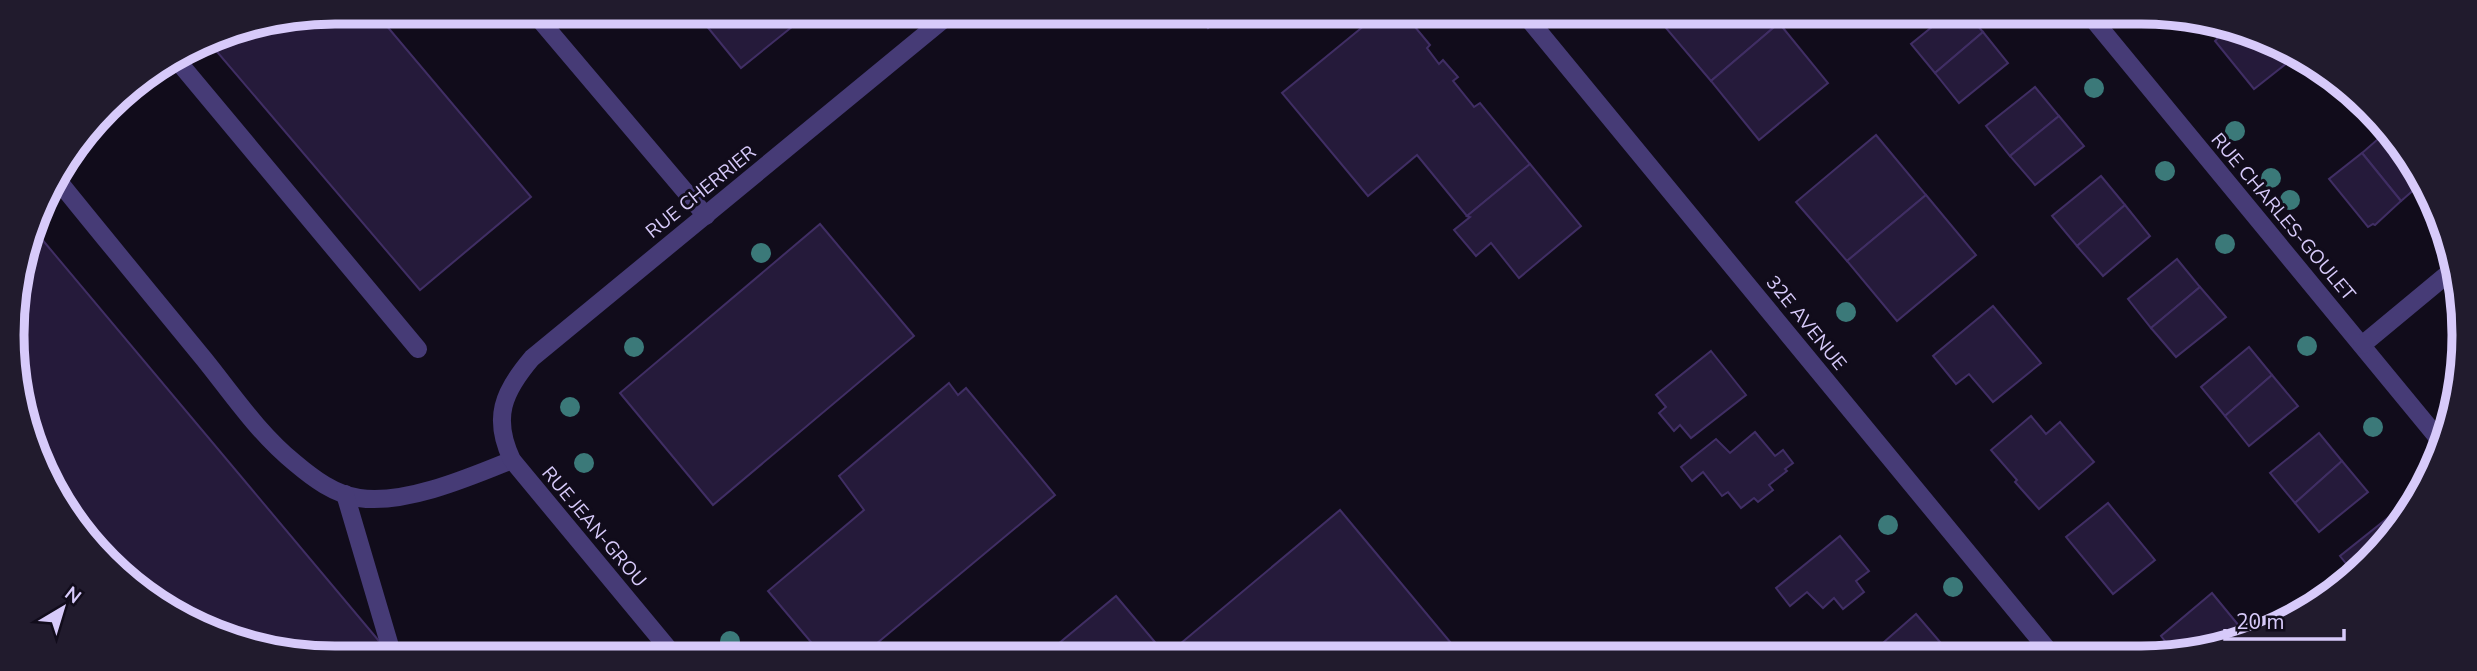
<svg xmlns="http://www.w3.org/2000/svg" width="2477" height="671" font-family="'Nunito Sans',sans-serif">
<style>
.building{fill:#251a3a;stroke:#402e64;stroke-width:2}
.lines{fill:none;stroke-linecap:round;stroke-linejoin:round}
.service{stroke:#463b76;stroke-width:18}
.minor{stroke:#463b76;stroke-width:18}
.tertiary{stroke:#463b76;stroke-width:18}
.tree{fill:#3b7979}
.labels{text-anchor:middle;dominant-baseline:central;stroke-width:6;stroke-linejoin:round;paint-order:stroke}
.street-label{font-size:19px;fill:#d7cafa;stroke:#110c1b}
.rim{fill:none;stroke:#d7cafa;stroke-width:9}
</style>
<rect width="100%" height="100%" fill="#110c1b"/>
<g class="building">
<path d="M 336,12 L 375,12 L 531,197 L 420,290 L 207,40 L 212,37 Z"/>
<path d="M 696,13 L 808,14 L 741,68 Z"/>
<path d="M 1197,15 L 1224,15 L 1208,28 Z"/>
<path d="M 1376,16 L 1406,16 L 1430,45 L 1427,48 L 1439,64 L 1443,60 L 1458,77 L 1453,81 L 1474,107 L 1480,103 L 1530,164 L 1467,216 L 1417,155 L 1368,196 L 1282,93 Z"/>
<path d="M 1665,17 L 1774,17 L 1779,23 L 1711,81 L 1660,21 Z"/>
<path d="M 1943,18 L 1971,18 L 1983,32 L 1935,73 L 1911,44 Z"/>
<path d="M 1779,23 L 1828,83 L 1759,140 L 1711,81 Z"/>
<path d="M 2227,28 L 2275,48 L 2287,63 L 2254,89 L 2215,41 Z"/>
<path d="M 1983,32 L 2008,63 L 1959,103 L 1935,73 Z"/>
<path d="M 2275,48 L 2295,56 L 2287,63 Z"/>
<path d="M 2035,87 L 2059,116 L 2010,156 L 1986,126 Z"/>
<path d="M 2059,116 L 2084,146 L 2035,185 L 2010,156 Z"/>
<path d="M 2386,132 L 2410,156 L 2423,186 L 2419,189 L 2417,187 L 2401,201 L 2362,153 Z"/>
<path d="M 1876,135 L 1926,195 L 1847,261 L 1796,202 Z"/>
<path d="M 2362,153 L 2401,201 L 2375,225 L 2373,224 L 2368,227 L 2329,179 Z"/>
<path d="M 1530,164 L 1581,226 L 1519,278 L 1491,243 L 1476,256 L 1454,230 L 1470,217 L 1467,216 Z"/>
<path d="M 2101,176 L 2125,205 L 2077,246 L 2052,216 Z"/>
<path d="M 1926,195 L 1976,255 L 1897,321 L 1847,261 Z"/>
<path d="M 2125,205 L 2150,236 L 2103,276 L 2077,246 Z"/>
<path d="M 820,224 L 914,336 L 713,505 L 620,393 Z"/>
<path d="M 35,231 L 384,647 L 377,653 L 273,653 L 156,604 L 79,532 L 23,420 L 13,314 Z"/>
<path d="M 2177,259 L 2200,287 L 2151,328 L 2128,299 Z"/>
<path d="M 2200,287 L 2226,317 L 2176,357 L 2151,328 Z"/>
<path d="M 1993,306 L 2041,363 L 1993,402 L 1969,374 L 1956,384 L 1933,356 Z"/>
<path d="M 2249,347 L 2272,375 L 2225,416 L 2201,387 Z"/>
<path d="M 1711,351 L 1746,395 L 1691,438 L 1680,425 L 1674,431 L 1659,413 L 1666,407 L 1656,395 Z"/>
<path d="M 2272,375 L 2298,406 L 2249,446 L 2225,416 Z"/>
<path d="M 949,383 L 958,395 L 966,388 L 1055,495 L 864,654 L 821,654 L 768,591 L 864,510 L 839,476 Z"/>
<path d="M 2031,416 L 2046,434 L 2060,422 L 2094,462 L 2039,509 L 2015,482 L 2017,480 L 1991,450 Z"/>
<path d="M 1755,432 L 1775,456 L 1783,450 L 1793,463 L 1785,469 L 1787,471 L 1769,485 L 1773,490 L 1758,502 L 1754,498 L 1741,508 L 1728,492 L 1722,496 L 1703,472 L 1692,481 L 1681,467 L 1716,439 L 1730,453 Z"/>
<path d="M 2319,433 L 2342,461 L 2295,503 L 2270,473 Z"/>
<path d="M 2342,461 L 2368,492 L 2319,532 L 2295,503 Z"/>
<path d="M 2108,503 L 2155,560 L 2113,594 L 2066,537 Z"/>
<path d="M 1340,510 L 1461,655 L 1168,654 Z"/>
<path d="M 2389,517 L 2397,527 L 2356,576 L 2340,556 Z"/>
<path d="M 1840,536 L 1869,571 L 1856,581 L 1864,592 L 1843,609 L 1834,598 L 1823,608 L 1807,592 L 1790,606 L 1776,588 Z"/>
<path d="M 2212,593 L 2249,638 L 2177,656 L 2161,636 Z"/>
<path d="M 1116,596 L 1165,654 L 1046,654 Z"/>
<path d="M 1916,614 L 1952,656 L 1882,655 L 1876,649 Z"/>
</g>
<g class="lines">
<g class="service">
<path d="M 534,13 L 706,216"/>
<path d="M 176,59 L 418,349"/>
<path d="M 56,178 C 105,239 155,299 204,359 C 233,395 259,434 295,463 C 314,479 334,494 359,498 C 405,505 470,477 512,460"/>
<path d="M 345,494 L 392,653"/>
</g>
<g class="minor">
<path d="M 2092,18 L 2442,443"/>
<path d="M 2362,345 L 2456,267"/>
<path d="M 672,653 L 512,460 C 492,418 503,392 532,358 L 950,14"/>
</g>
<path class="tertiary" d="M 1526,16 L 2053,656"/>
</g>
<g class="tree">
<circle cx="2094" cy="88" r="10"/>
<circle cx="2235" cy="131" r="10"/>
<circle cx="2165" cy="171" r="10"/>
<circle cx="2271" cy="178" r="10"/>
<circle cx="2290" cy="200" r="10"/>
<circle cx="2225" cy="244" r="10"/>
<circle cx="761" cy="253" r="10"/>
<circle cx="1846" cy="312" r="10"/>
<circle cx="2307" cy="346" r="10"/>
<circle cx="634" cy="347" r="10"/>
<circle cx="570" cy="407" r="10"/>
<circle cx="2373" cy="427" r="10"/>
<circle cx="584" cy="463" r="10"/>
<circle cx="1888" cy="525" r="10"/>
<circle cx="1953" cy="587" r="10"/>
<circle cx="730" cy="641" r="10"/>
</g>
<g class="labels">
<g class="street-label">
<text transform="translate(701 192) rotate(-39)">RUE CHERRIER</text>
<text transform="translate(2283 217) rotate(50)">RUE CHARLES-GOULET</text>
<text transform="translate(1806 323) rotate(51)">32E AVENUE</text>
<text transform="translate(594 527) rotate(50)">RUE JEAN-GROU</text>
</g>
</g>
<path d="M0 0H2477V671H0ZM335 24H2141A311 311 0 0 1 2452 335V335A311 311 0 0 1 2141 646H335A311 311 0 0 1 24 335V335A311 311 0 0 1 335 24Z" fill="#211b2d" fill-rule="evenodd"/>
<path class="rim" d="M335 24H2141A311 311 0 0 1 2452 335V335A311 311 0 0 1 2141 646H335A311 311 0 0 1 24 335V335A311 311 0 0 1 335 24Z"/>
<g transform="translate(63 608) rotate(38)" stroke="#110c1b" stroke-width="5" paint-order="stroke">
<path d="M0-5L12 26L0 18L-12 26Z" fill="#d7cafa"/>
<text y="-10" font-size="19" font-weight="bold" text-anchor="middle" fill="#d7cafa">N</text>
</g>
<path d="M2225 629v10h119v-10" fill="none" stroke="#d7cafa" stroke-width="3.5"/>
<text x="2236" y="629" font-size="21" fill="#d7cafa" stroke="#110c1b" stroke-width="5" paint-order="stroke">20 m</text>
</svg>
